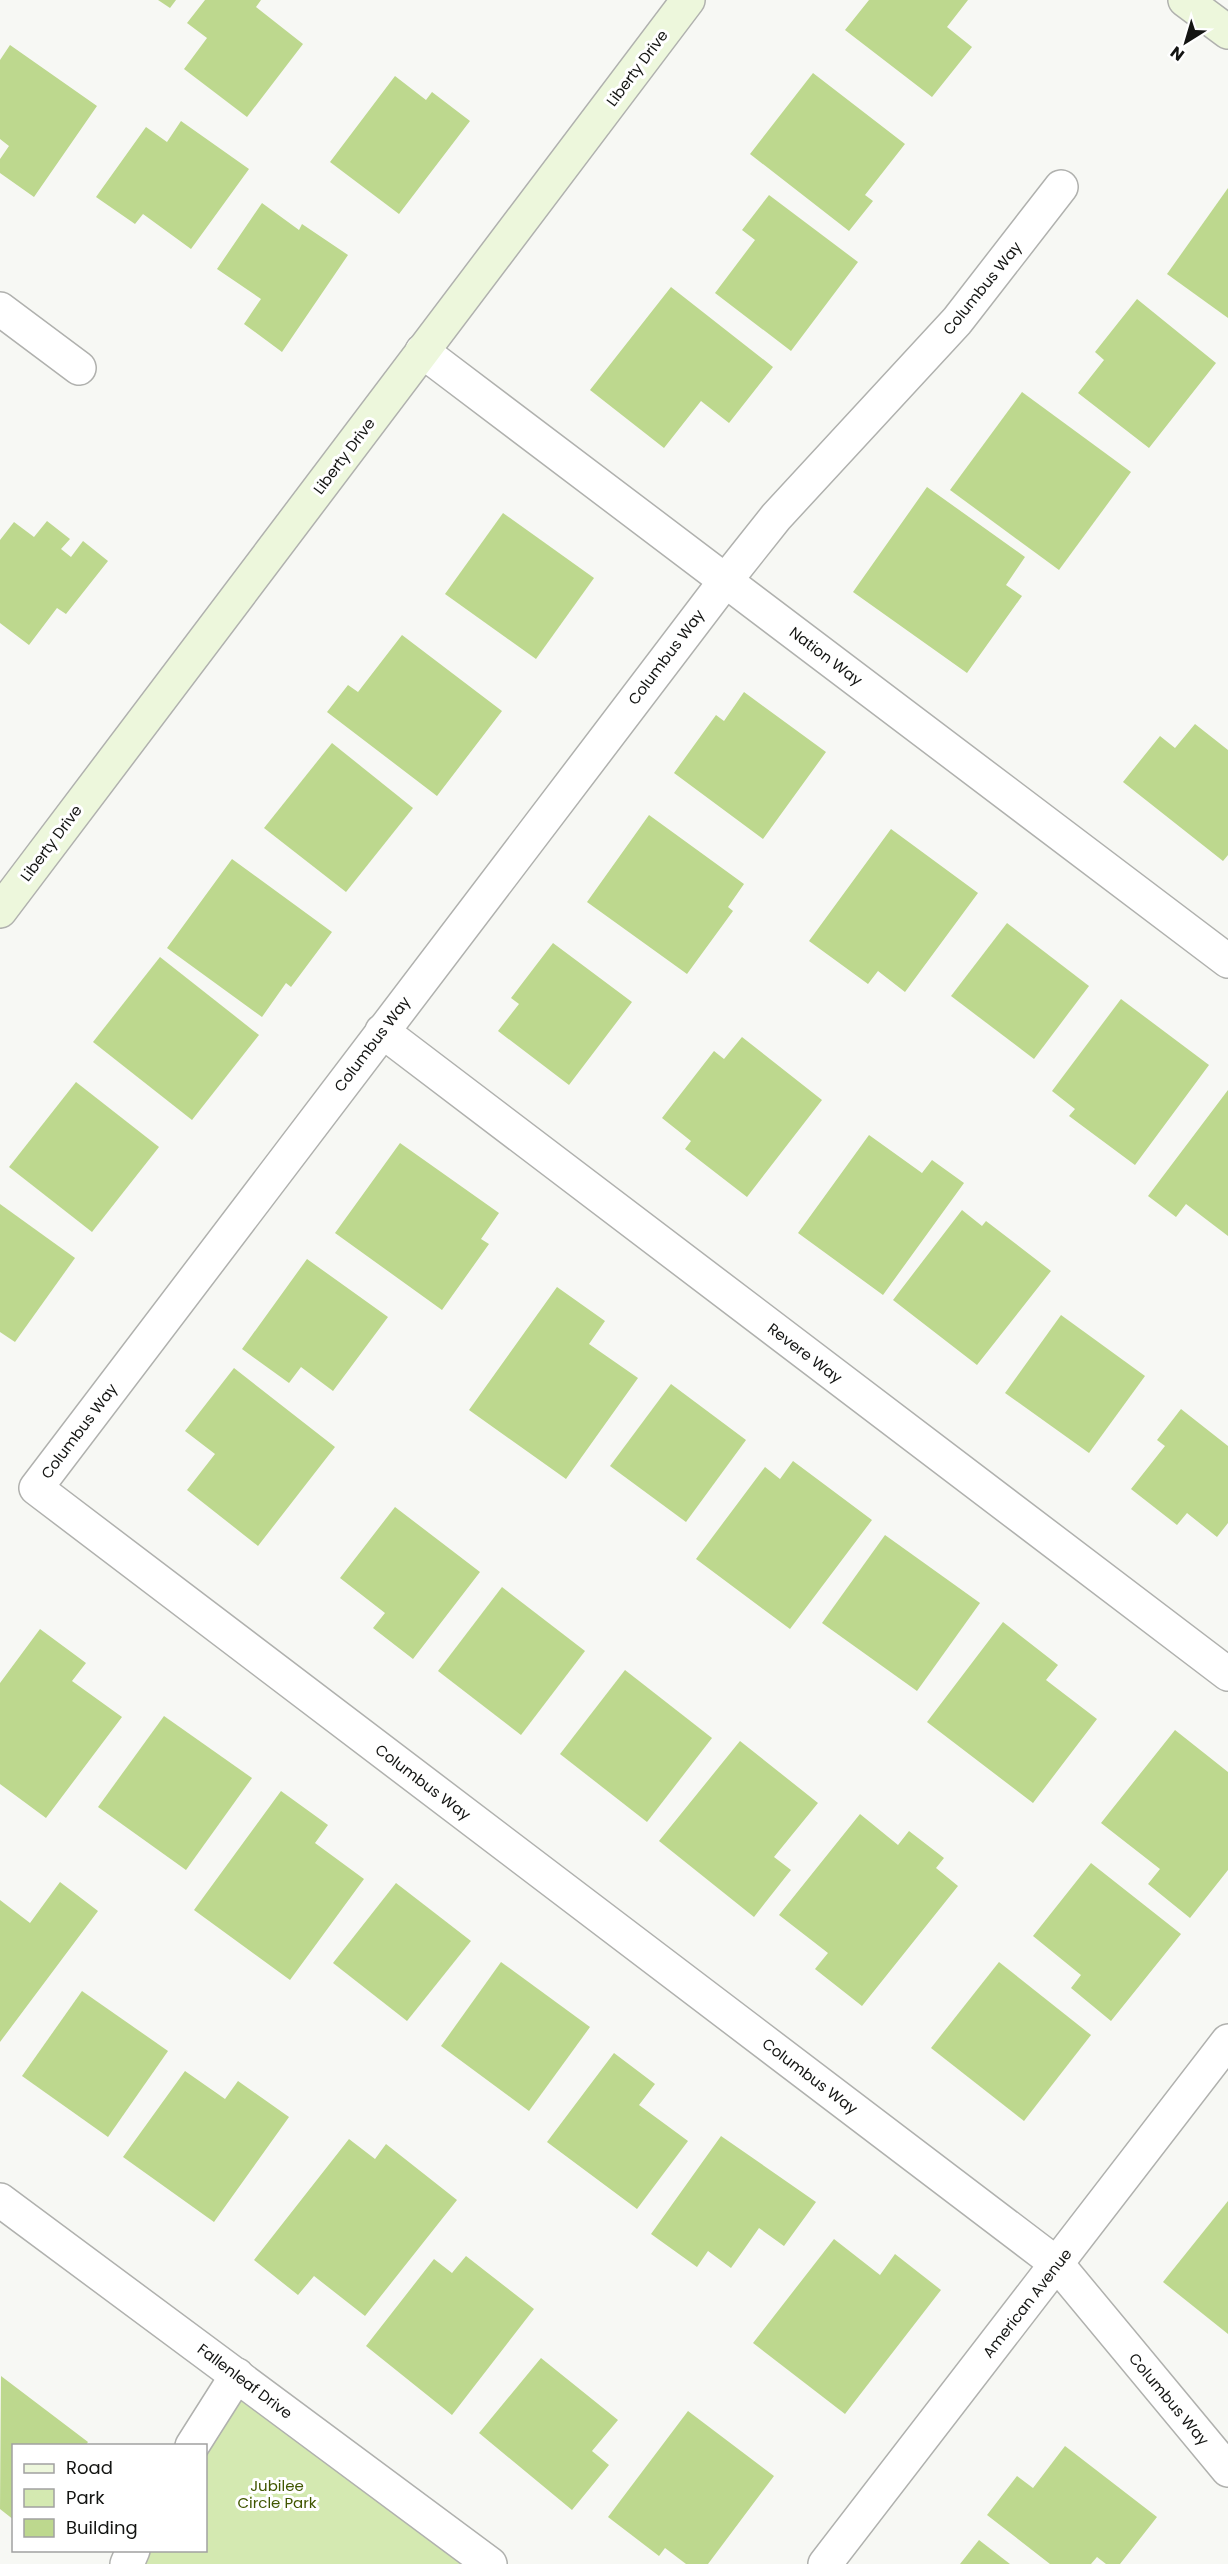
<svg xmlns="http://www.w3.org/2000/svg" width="1228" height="2564" font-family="Poppins,sans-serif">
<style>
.green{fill:#d4e9b1}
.building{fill:#bdd88e}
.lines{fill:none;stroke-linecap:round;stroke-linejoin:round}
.street-casing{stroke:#b0b1ae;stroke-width:36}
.secondary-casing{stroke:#b0b1ae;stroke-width:36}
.street{stroke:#fff;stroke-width:33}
.secondary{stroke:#edf7dc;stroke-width:33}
.labels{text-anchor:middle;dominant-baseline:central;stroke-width:6;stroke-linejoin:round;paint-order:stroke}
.street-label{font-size:15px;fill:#141513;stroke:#fff}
.park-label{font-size:15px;fill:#405600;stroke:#fff}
</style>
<rect width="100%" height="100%" fill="#f7f8f4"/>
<path class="green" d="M 237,2375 L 490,2564 L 129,2564 L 137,2551 L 206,2550 L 206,2446 Z"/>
<g class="building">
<path d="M 158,0 L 176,0 L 170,8 Z"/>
<path d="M 205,0 L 261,0 L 256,7 L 303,44 L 247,117 L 184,69 L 207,38 L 187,23 Z"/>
<path d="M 869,0 L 968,0 L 947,27 L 972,47 L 932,97 L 845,30 Z"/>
<path d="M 10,45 L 97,106 L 34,197 L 0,173 L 0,159 L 9,146 L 0,139 L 0,60 Z"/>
<path d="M 813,73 L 905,144 L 865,195 L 873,201 L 849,231 L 750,154 Z"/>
<path d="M 395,76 L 426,100 L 432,92 L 470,121 L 399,214 L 330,162 Z"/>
<path d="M 181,121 L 249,169 L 191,249 L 143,214 L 135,224 L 96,197 L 146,127 L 167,142 Z"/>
<path d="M 1228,188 L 1228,318 L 1167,274 Z"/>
<path d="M 769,195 L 858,262 L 791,351 L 715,293 L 755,240 L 742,230 Z"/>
<path d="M 262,203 L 299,230 L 302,224 L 348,255 L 282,352 L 244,324 L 261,299 L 217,269 Z"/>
<path d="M 671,287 L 773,367 L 729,423 L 701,401 L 664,448 L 590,390 Z"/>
<path d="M 1137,299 L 1216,363 L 1149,448 L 1078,393 L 1104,360 L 1095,352 Z"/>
<path d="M 1022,392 L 1131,472 L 1059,570 L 950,490 Z"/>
<path d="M 927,487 L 1025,557 L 1006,585 L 1022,596 L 967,673 L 853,592 Z"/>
<path d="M 503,513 L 594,578 L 536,659 L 445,594 Z"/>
<path d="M 47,521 L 70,539 L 61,549 L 71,557 L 83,541 L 108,561 L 66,614 L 57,608 L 29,645 L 0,623 L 0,540 L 14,522 L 34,537 Z"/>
<path d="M 402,635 L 502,711 L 437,796 L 327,712 L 348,685 L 358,692 Z"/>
<path d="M 744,692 L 826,752 L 763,839 L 674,773 L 716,715 L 724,721 Z"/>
<path d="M 1195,724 L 1228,750 L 1228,855 L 1223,861 L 1123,782 L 1160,736 L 1175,748 Z"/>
<path d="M 332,743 L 413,808 L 346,892 L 264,828 Z"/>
<path d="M 649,815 L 744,884 L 728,907 L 733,911 L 687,974 L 587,902 Z"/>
<path d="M 891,829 L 978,893 L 905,992 L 878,971 L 868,984 L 809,941 Z"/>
<path d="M 232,859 L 332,932 L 291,987 L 286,983 L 262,1017 L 167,948 Z"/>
<path d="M 1007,923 L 1089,986 L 1034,1059 L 951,996 Z"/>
<path d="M 553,943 L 632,1002 L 569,1085 L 498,1031 L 519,1004 L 511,998 Z"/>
<path d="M 160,957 L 259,1035 L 192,1120 L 93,1042 Z"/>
<path d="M 1121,999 L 1209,1065 L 1135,1165 L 1069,1116 L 1075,1109 L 1052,1091 Z"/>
<path d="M 742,1037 L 822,1100 L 747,1197 L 685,1149 L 691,1141 L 662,1118 L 714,1051 L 724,1059 Z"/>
<path d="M 76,1082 L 159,1147 L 92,1232 L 9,1167 Z"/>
<path d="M 1228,1090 L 1228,1236 L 1186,1204 L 1176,1217 L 1148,1196 Z"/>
<path d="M 869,1135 L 922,1173 L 932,1160 L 964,1183 L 883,1295 L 798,1233 Z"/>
<path d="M 400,1143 L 499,1213 L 481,1239 L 489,1244 L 442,1310 L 335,1233 Z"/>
<path d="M 0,1204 L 75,1258 L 15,1342 L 0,1332 Z"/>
<path d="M 962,1210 L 982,1226 L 986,1221 L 1051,1271 L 977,1365 L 893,1300 Z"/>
<path d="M 307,1259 L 388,1317 L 333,1391 L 301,1367 L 289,1383 L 242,1349 Z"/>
<path d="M 557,1287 L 605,1321 L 589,1344 L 638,1378 L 566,1479 L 469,1410 Z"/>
<path d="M 1061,1315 L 1145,1376 L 1089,1453 L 1005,1393 Z"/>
<path d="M 234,1368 L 335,1447 L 258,1546 L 187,1490 L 215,1454 L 185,1431 Z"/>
<path d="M 671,1384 L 746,1440 L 686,1522 L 610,1466 Z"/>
<path d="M 1181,1409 L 1228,1446 L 1228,1523 L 1217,1537 L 1187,1513 L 1177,1525 L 1131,1489 L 1165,1446 L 1157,1440 Z"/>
<path d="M 793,1461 L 872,1520 L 790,1629 L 696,1559 L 765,1467 L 780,1479 Z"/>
<path d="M 395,1507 L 480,1572 L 413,1659 L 373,1628 L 385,1613 L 340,1578 Z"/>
<path d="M 885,1535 L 980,1603 L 917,1691 L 822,1623 Z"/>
<path d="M 502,1587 L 585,1651 L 521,1735 L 438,1671 Z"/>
<path d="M 1003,1622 L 1058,1665 L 1046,1680 L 1097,1719 L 1033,1803 L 927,1722 Z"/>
<path d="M 40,1629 L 86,1663 L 72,1681 L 122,1717 L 46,1818 L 0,1784 L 0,1683 Z"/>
<path d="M 625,1670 L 712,1738 L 647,1822 L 560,1754 Z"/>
<path d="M 164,1716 L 252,1778 L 186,1870 L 98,1807 Z"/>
<path d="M 1175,1730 L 1228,1772 L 1228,1870 L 1190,1918 L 1148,1884 L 1160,1869 L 1101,1823 Z"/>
<path d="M 740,1741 L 818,1803 L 774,1857 L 791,1870 L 754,1917 L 659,1841 Z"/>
<path d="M 281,1791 L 328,1825 L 315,1843 L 364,1879 L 290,1980 L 194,1910 Z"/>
<path d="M 860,1814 L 898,1845 L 909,1831 L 944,1858 L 936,1868 L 958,1886 L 862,2006 L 815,1969 L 828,1953 L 779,1915 Z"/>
<path d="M 1091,1863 L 1181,1934 L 1111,2021 L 1071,1988 L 1081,1975 L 1033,1936 Z"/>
<path d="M 60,1882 L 98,1911 L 0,2042 L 0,1900 L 30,1923 Z"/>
<path d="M 396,1883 L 471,1941 L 407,2021 L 333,1963 Z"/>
<path d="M 501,1962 L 590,2027 L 529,2111 L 441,2046 Z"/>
<path d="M 999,1962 L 1091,2035 L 1024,2121 L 931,2048 Z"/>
<path d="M 82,1991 L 168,2051 L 108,2137 L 22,2076 Z"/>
<path d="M 614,2053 L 655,2084 L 639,2105 L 688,2141 L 637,2209 L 547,2142 Z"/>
<path d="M 185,2071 L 225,2099 L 238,2081 L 289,2117 L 214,2222 L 123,2157 Z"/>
<path d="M 721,2136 L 816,2202 L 784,2246 L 759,2228 L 731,2268 L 708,2251 L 697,2267 L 651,2234 Z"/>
<path d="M 349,2139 L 375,2159 L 386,2144 L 457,2200 L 365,2316 L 314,2276 L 298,2295 L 254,2260 Z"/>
<path d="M 1228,2201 L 1228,2334 L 1163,2282 Z"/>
<path d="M 834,2239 L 880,2275 L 895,2254 L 941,2290 L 845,2414 L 753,2343 Z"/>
<path d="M 466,2256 L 534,2309 L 452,2415 L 366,2346 L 434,2259 L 452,2273 Z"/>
<path d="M 541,2358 L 618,2420 L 592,2451 L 609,2465 L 572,2510 L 479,2433 Z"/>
<path d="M 1,2376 L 88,2442 L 85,2446 L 14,2446 L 14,2520 L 0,2509 Z"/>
<path d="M 688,2411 L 774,2476 L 708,2564 L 686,2564 L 665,2548 L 659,2556 L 608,2517 Z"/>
<path d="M 1065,2446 L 1157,2517 L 1120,2564 L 1106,2564 L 1097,2557 L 1091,2564 L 1050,2564 L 987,2515 L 1017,2476 L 1033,2488 Z"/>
<path d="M 979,2540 L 1010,2564 L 960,2564 Z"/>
</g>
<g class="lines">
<defs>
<g id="street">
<path d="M 1061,187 L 957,321 L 776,517 L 726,580 L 36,1488 L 1057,2264 L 1228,2470"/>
<path d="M 0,309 L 79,368"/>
<path d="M 422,351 L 1228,961"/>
<path d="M 382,1031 L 1228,1674"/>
<path d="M 0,2200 L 490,2564"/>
<path d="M 192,2446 L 237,2375"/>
<path d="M 127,2564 L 133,2550"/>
<path d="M 825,2564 L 1228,2041"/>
</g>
<g id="secondary">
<path d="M 1185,0 L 1228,32"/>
<path d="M 0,911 L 688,0"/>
</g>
</defs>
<use href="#street" class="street-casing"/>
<use href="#secondary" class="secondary-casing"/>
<use href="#street" class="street"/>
<use href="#secondary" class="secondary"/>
</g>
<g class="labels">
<g class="street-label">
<text transform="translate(637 68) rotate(-53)">Liberty Drive</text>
<text transform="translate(982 288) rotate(-51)">Columbus Way</text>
<text transform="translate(344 456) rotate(-53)">Liberty Drive</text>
<text transform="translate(826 656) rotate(37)">Nation Way</text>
<text transform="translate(666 657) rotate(-53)">Columbus Way</text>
<text transform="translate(51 843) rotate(-53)">Liberty Drive</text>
<text transform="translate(372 1044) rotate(-53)">Columbus Way</text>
<text transform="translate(805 1353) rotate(37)">Revere Way</text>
<text transform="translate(79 1431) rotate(-53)">Columbus Way</text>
<text transform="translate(423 1782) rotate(37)">Columbus Way</text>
<text transform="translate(810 2076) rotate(37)">Columbus Way</text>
<text transform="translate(1027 2303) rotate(-52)">American Avenue</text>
<text transform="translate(245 2381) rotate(37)">Fallenleaf Drive</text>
<text transform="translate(1169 2399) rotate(50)">Columbus Way</text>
</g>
<g class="park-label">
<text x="277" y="2485">Jubilee<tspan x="277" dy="17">Circle Park</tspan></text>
</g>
</g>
<rect x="12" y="2444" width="195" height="108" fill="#ffffff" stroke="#a1a1a1" stroke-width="1.5"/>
<rect x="24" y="2464" width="30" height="9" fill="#edf7dc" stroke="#a1a1a1" stroke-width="1.5"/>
<text x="66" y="2474" font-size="18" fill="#141513">Road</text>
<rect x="24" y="2489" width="30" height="18" fill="#d4e9b1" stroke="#a1a1a1" stroke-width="1.5"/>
<text x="66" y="2504" font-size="18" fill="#141513">Park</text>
<rect x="24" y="2519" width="30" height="18" fill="#bdd88e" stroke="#a1a1a1" stroke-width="1.5"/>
<text x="66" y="2534" font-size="18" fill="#141513">Building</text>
<g transform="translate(1186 42) rotate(217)" stroke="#ffffff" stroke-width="4.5" paint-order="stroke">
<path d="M0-4.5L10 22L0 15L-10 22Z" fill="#141513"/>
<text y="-9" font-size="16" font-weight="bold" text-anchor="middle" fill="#141513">N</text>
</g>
</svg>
